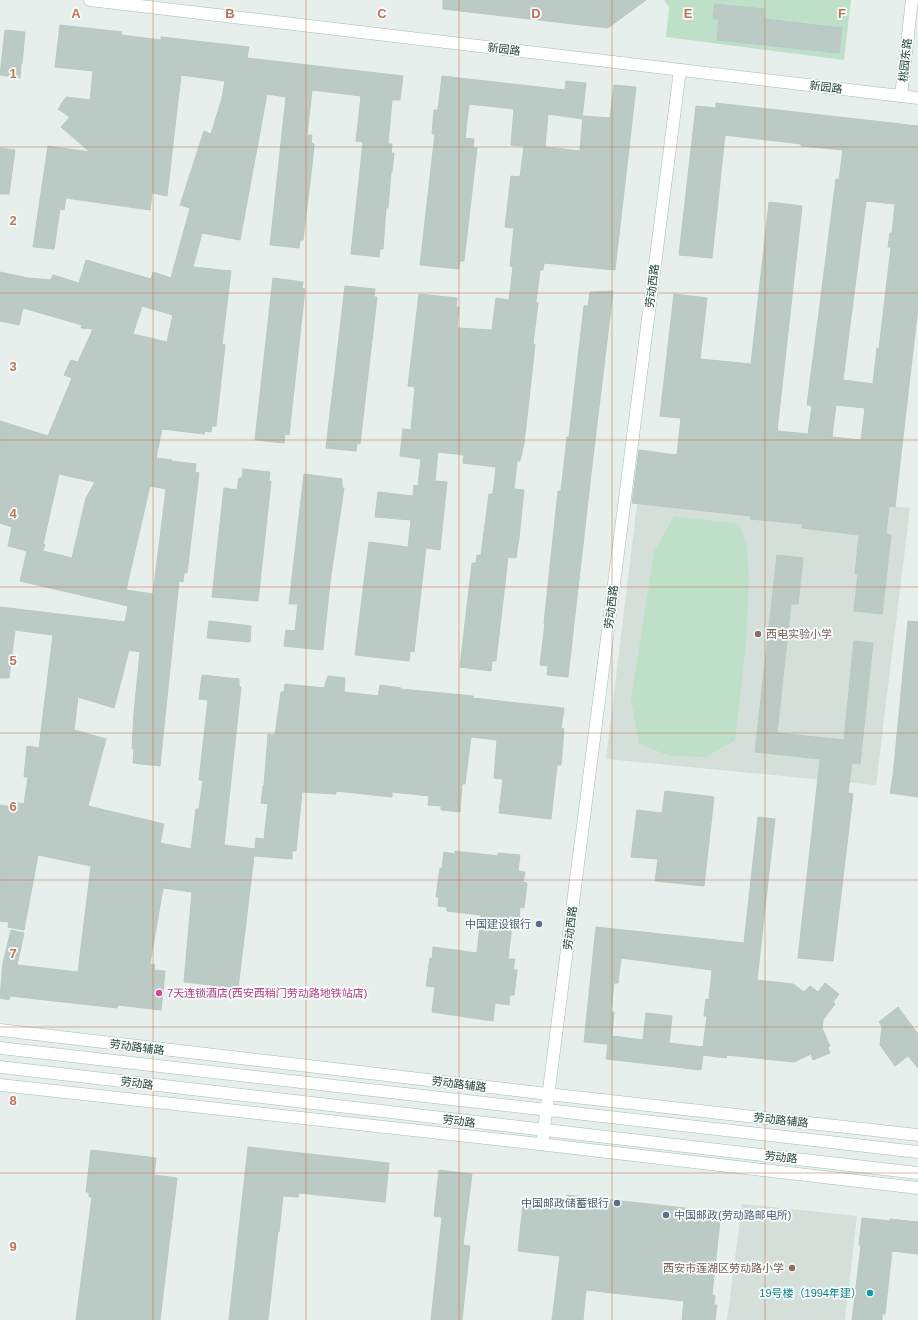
<svg xmlns="http://www.w3.org/2000/svg" width="918" height="1320" font-family="Helvetica,'Noto Sans SC',sans-serif">
<style>
.built{fill:#d4dfda}
.green{fill:#bfe0c8}
.building{fill:#bbcac4;stroke:#b8c9c2;fill-rule:evenodd}
.lines{fill:none;stroke-linecap:round;stroke-linejoin:round}
.secondary-casing{stroke:#a4bbb3;stroke-width:13}
.secondary{stroke:#fff;stroke-width:12}
.grid{fill:none;stroke:#c07456;stroke-width:1;stroke-opacity:0.55}
.education-dot{fill:#8d6e63;stroke:#f7fbf9;stroke-width:1.5}
.service-dot{fill:#5c6f8a;stroke:#f7fbf9;stroke-width:1.5}
.hotel-dot{fill:#d1479c;stroke:#f7fbf9;stroke-width:1.5}
.culture-dot{fill:#0f9aa8;stroke:#f7fbf9;stroke-width:1.5}
.labels{text-anchor:middle;dominant-baseline:central;stroke-width:3.5;stroke-linejoin:round;paint-order:stroke}
.street-label{font-size:11px;fill:#24423a;stroke:#f7fbf9}
.education-label{font-size:11px;fill:#785e54;stroke:#f7fbf9;text-anchor:start}
.service-label{font-size:11px;fill:#4e5e75;stroke:#f7fbf9;text-anchor:end}
.hotel-label{font-size:11px;fill:#b23c85;stroke:#f7fbf9;text-anchor:start}
.culture-label{font-size:11px;fill:#0d838f;stroke:#f7fbf9;text-anchor:end}
.grid-label{font-size:13px;text-anchor:middle;font-weight:bold;fill:#c07456;stroke:#f7fbf9;stroke-width:3.5;stroke-linejoin:round;paint-order:stroke}
</style>
<rect width="100%" height="100%" fill="#e6efeb"/>
<g class="built">
<path d="M 640,479 L 910,508 L 876,785 L 606,759 Z"/>
<path d="M 742,1204 L 857,1216 L 845,1320 L 727,1320 Z"/>
</g>
<g class="green">
<path d="M 664,0 L 851,0 L 844,60 L 666,37 L 669,7 Z"/>
<path d="M 674,516 L 739,524 L 747,548 L 749,581 L 746,645 L 735,740 L 706,757 L 670,756 L 639,744 L 631,700 L 654,552 Z"/>
</g>
<g class="building">
<path d="M 443,0 L 646,0 L 608,28 L 443,9 Z"/>
<path d="M 715,4 L 764,9 L 764,19 L 842,28 L 839,53 L 717,40 L 719,19 L 713,19 Z"/>
<path d="M 60,25 L 122,32 L 121,35 L 161,40 L 161,37 L 249,47 L 247,58 L 403,76 L 400,100 L 392,100 L 388,144 L 392,144 L 391,153 L 394,153 L 392,172 L 391,172 L 388,208 L 386,208 L 383,249 L 380,249 L 379,257 L 351,254 L 363,142 L 356,141 L 361,96 L 312,90 L 307,135 L 312,135 L 311,143 L 314,144 L 313,157 L 303,240 L 300,240 L 299,248 L 270,245 L 286,97 L 267,94 L 240,240 L 202,233 L 193,267 L 231,271 L 222,344 L 225,345 L 216,426 L 212,426 L 211,432 L 205,431 L 204,434 L 162,429 L 156,458 L 172,460 L 171,461 L 196,464 L 195,472 L 199,473 L 187,573 L 184,573 L 183,582 L 179,581 L 160,766 L 133,763 L 134,749 L 132,749 L 134,713 L 140,652 L 129,650 L 114,708 L 78,697 L 74,730 L 106,739 L 88,806 L 164,824 L 160,843 L 191,849 L 196,809 L 199,809 L 203,780 L 199,780 L 208,700 L 199,699 L 202,675 L 239,679 L 239,687 L 241,687 L 224,845 L 255,849 L 256,838 L 264,839 L 265,830 L 268,804 L 261,803 L 263,786 L 264,786 L 268,734 L 275,735 L 281,692 L 284,692 L 285,684 L 324,688 L 328,676 L 345,678 L 344,692 L 378,696 L 380,685 L 401,688 L 400,689 L 473,696 L 473,698 L 490,700 L 564,708 L 561,728 L 564,729 L 561,765 L 557,765 L 551,819 L 499,813 L 503,779 L 494,778 L 497,740 L 471,737 L 465,784 L 462,784 L 460,812 L 441,810 L 441,806 L 428,805 L 429,796 L 392,792 L 392,797 L 336,791 L 336,794 L 302,792 L 296,851 L 292,851 L 292,859 L 254,856 L 238,988 L 184,982 L 192,892 L 163,888 L 150,964 L 155,965 L 154,970 L 165,971 L 161,1010 L 118,1005 L 117,1008 L 10,996 L 9,1000 L 0,998 L 3,963 L 11,930 L 24,933 L 17,965 L 78,972 L 91,866 L 38,855 L 24,930 L 8,927 L 9,922 L 0,921 L 0,805 L 12,807 L 13,802 L 24,804 L 28,777 L 24,777 L 27,746 L 39,748 L 53,635 L 15,630 L 9,678 L 0,678 L 0,607 L 125,622 L 128,606 L 20,581 L 27,551 L 8,546 L 12,527 L 0,523 L 0,421 L 48,436 L 72,378 L 64,375 L 71,360 L 78,362 L 93,329 L 81,328 L 82,325 L 23,308 L 19,325 L 0,321 L 0,272 L 28,278 L 51,280 L 53,275 L 79,283 L 86,260 L 151,279 L 153,272 L 171,278 L 190,208 L 180,205 L 204,131 L 211,134 L 222,98 L 225,81 L 181,75 L 167,196 L 152,193 L 150,210 L 66,198 L 64,210 L 60,209 L 54,249 L 33,247 L 48,146 L 90,152 L 61,127 L 70,117 L 58,109 L 66,97 L 90,100 L 93,71 L 55,67 ZM 142,306 L 173,315 L 167,342 L 133,334 ZM 59,474 L 95,482 L 86,498 L 72,558 L 43,551 L 45,544 L 43,544 ZM 150,486 L 166,489 L 153,594 L 126,590 Z"/>
<path d="M 5,30 L 25,32 L 22,64 L 20,64 L 21,64 L 20,78 L 0,75 Z"/>
<path d="M 442,76 L 565,90 L 566,81 L 586,83 L 582,119 L 548,114 L 545,147 L 580,151 L 583,116 L 610,118 L 614,85 L 636,87 L 615,270 L 544,263 L 543,270 L 540,270 L 536,302 L 538,303 L 533,344 L 535,344 L 529,399 L 524,443 L 520,461 L 517,461 L 514,489 L 524,490 L 519,538 L 516,558 L 508,557 L 496,661 L 492,661 L 491,671 L 460,667 L 472,563 L 476,563 L 477,555 L 481,555 L 489,494 L 493,494 L 496,467 L 463,463 L 464,455 L 438,452 L 435,481 L 447,482 L 440,550 L 426,548 L 414,652 L 410,651 L 409,661 L 355,655 L 369,542 L 408,547 L 411,520 L 375,517 L 378,492 L 413,496 L 414,485 L 418,486 L 421,459 L 400,456 L 403,429 L 411,430 L 415,387 L 408,386 L 419,294 L 457,298 L 456,307 L 459,307 L 457,328 L 492,330 L 496,298 L 509,300 L 513,267 L 510,266 L 514,228 L 505,227 L 511,176 L 520,177 L 524,146 L 511,145 L 514,109 L 469,104 L 465,138 L 474,139 L 473,148 L 477,148 L 464,261 L 460,261 L 459,269 L 420,265 L 435,134 L 432,134 L 434,110 L 438,110 Z"/>
<path d="M 716,103 L 918,126 L 918,307 L 895,507 L 889,506 L 886,534 L 891,535 L 882,614 L 854,611 L 858,574 L 855,574 L 859,535 L 802,528 L 803,524 L 750,519 L 751,516 L 632,503 L 639,450 L 677,455 L 681,418 L 660,416 L 674,294 L 707,298 L 700,359 L 751,364 L 769,202 L 802,206 L 777,431 L 808,434 L 812,406 L 807,405 L 814,351 L 836,179 L 839,180 L 843,150 L 801,146 L 801,144 L 725,135 L 712,258 L 679,255 L 696,106 L 716,108 ZM 866,201 L 895,204 L 892,233 L 890,233 L 888,247 L 891,247 L 879,349 L 877,348 L 873,384 L 843,380 ZM 836,405 L 865,408 L 861,440 L 832,437 Z"/>
<path d="M 0,148 L 15,150 L 9,194 L 0,194 Z"/>
<path d="M 273,278 L 303,282 L 302,288 L 305,289 L 289,435 L 285,434 L 284,443 L 255,440 Z"/>
<path d="M 345,286 L 375,289 L 374,297 L 377,297 L 360,444 L 357,443 L 356,451 L 326,448 Z"/>
<path d="M 613,291 L 591,474 L 568,677 L 547,675 L 548,666 L 540,665 L 545,623 L 544,623 L 558,491 L 561,491 L 567,437 L 569,437 L 584,306 L 588,306 L 590,292 Z"/>
<path d="M 243,469 L 270,472 L 269,481 L 271,481 L 258,601 L 212,597 L 224,488 L 237,490 L 239,478 L 242,478 Z"/>
<path d="M 304,474 L 342,479 L 342,488 L 344,488 L 330,582 L 323,650 L 284,646 L 286,630 L 295,631 L 298,604 L 289,604 Z"/>
<path d="M 777,555 L 803,558 L 798,604 L 791,604 L 777,733 L 844,740 L 854,641 L 873,643 L 860,764 L 852,763 L 848,793 L 853,794 L 833,961 L 798,958 L 820,759 L 755,752 Z"/>
<path d="M 209,621 L 251,626 L 250,642 L 207,638 Z"/>
<path d="M 908,621 L 918,622 L 918,797 L 890,793 L 893,776 Z"/>
<path d="M 665,791 L 714,797 L 704,886 L 655,881 L 658,859 L 631,857 L 637,810 L 662,813 Z"/>
<path d="M 758,817 L 775,819 L 757,980 L 793,984 L 804,992 L 810,986 L 818,992 L 825,983 L 839,994 L 833,1002 L 835,1004 L 823,1020 L 822,1028 L 830,1046 L 828,1048 L 830,1053 L 813,1060 L 811,1054 L 794,1062 L 727,1055 L 726,1058 L 703,1055 L 701,1070 L 606,1059 L 608,1044 L 584,1042 L 596,927 L 744,943 ZM 621,958 L 712,970 L 709,1000 L 706,999 L 704,1016 L 707,1016 L 703,1047 L 669,1043 L 672,1016 L 646,1013 L 643,1040 L 612,1036 L 614,1012 L 611,1012 L 614,983 L 618,983 Z"/>
<path d="M 455,851 L 498,856 L 498,853 L 520,855 L 518,871 L 525,872 L 523,882 L 527,883 L 524,908 L 520,907 L 519,918 L 513,917 L 508,959 L 515,959 L 513,970 L 517,970 L 514,995 L 510,995 L 509,1005 L 495,1003 L 493,1021 L 432,1012 L 435,987 L 426,986 L 430,958 L 432,959 L 433,947 L 477,953 L 481,915 L 447,911 L 447,907 L 438,906 L 439,897 L 436,897 L 440,868 L 442,869 L 444,852 L 455,854 Z"/>
<path d="M 898,1007 L 918,1034 L 918,1068 L 908,1056 L 895,1066 L 880,1045 L 882,1026 L 879,1022 Z"/>
<path d="M 248,1147 L 389,1163 L 385,1202 L 299,1193 L 298,1197 L 283,1196 L 279,1232 L 278,1231 L 268,1320 L 229,1320 Z"/>
<path d="M 91,1150 L 156,1158 L 154,1175 L 177,1178 L 160,1320 L 76,1320 L 92,1197 L 89,1197 L 89,1192 L 86,1192 Z"/>
<path d="M 439,1170 L 472,1174 L 463,1245 L 470,1246 L 462,1320 L 431,1320 L 442,1217 L 434,1216 Z"/>
<path d="M 567,1195 L 721,1212 L 712,1295 L 715,1296 L 714,1305 L 717,1305 L 715,1320 L 682,1320 L 684,1301 L 586,1290 L 583,1320 L 552,1320 L 560,1256 L 518,1251 L 523,1205 L 565,1210 Z"/>
<path d="M 862,1218 L 890,1221 L 890,1219 L 918,1222 L 918,1254 L 892,1251 L 885,1314 L 882,1314 L 882,1320 L 852,1320 L 861,1246 L 859,1245 Z"/>
</g>
<g class="lines">
<defs>
<g id="secondary">
<path d="M 90,0 L 918,98"/>
<path d="M 901,96 L 912,0"/>
<path d="M 0,1030 L 548,1094 L 918,1135"/>
<path d="M 0,1048 L 918,1152"/>
<path d="M 0,1067 L 918,1173"/>
<path d="M 0,1085 L 513,1141 L 918,1188"/>
<path d="M 542,1144 L 680,70"/>
</g>
</defs>
<use href="#secondary" class="secondary-casing"/>
<use href="#secondary" class="secondary"/>
</g>
<path class="grid" d="M 153,0 L 153,1320M 306,0 L 306,1320M 459,0 L 459,1320M 612,0 L 612,1320M 765,0 L 765,1320M 0,147 L 918,147M 0,293 L 918,293M 0,440 L 918,440M 0,587 L 918,587M 0,733 L 918,733M 0,880 L 918,880M 0,1027 L 918,1027M 0,1173 L 918,1173"/>
<g class="education-dot">
<circle cx="758" cy="634" r="4"/>
<circle cx="792" cy="1268" r="4"/>
</g>
<g class="service-dot">
<circle cx="539" cy="924" r="4"/>
<circle cx="617" cy="1203" r="4"/>
<circle cx="666" cy="1215" r="4"/>
</g>
<circle class="hotel-dot" cx="159" cy="993" r="4"/>
<circle class="culture-dot" cx="870" cy="1293" r="4"/>
<g class="labels">
<g class="street-label">
<text transform="translate(504 49) rotate(7)">新园路</text>
<text transform="translate(905 60) rotate(-84)">桃园东路</text>
<text transform="translate(826 87) rotate(7)">新园路</text>
<text transform="translate(652 286) rotate(-83)">劳动西路</text>
<text transform="translate(611 607) rotate(-83)">劳动西路</text>
<text transform="translate(570 928) rotate(-83)">劳动西路</text>
<text transform="translate(137 1047) rotate(7)">劳动路辅路</text>
<text transform="translate(137 1083) rotate(7)">劳动路</text>
<text transform="translate(459 1084) rotate(7)">劳动路辅路</text>
<text transform="translate(781 1120) rotate(6)">劳动路辅路</text>
<text transform="translate(459 1121) rotate(7)">劳动路</text>
<text transform="translate(781 1157) rotate(6)">劳动路</text>
</g>
<g class="education-label">
<text x="766" y="634">西电实验小学</text>
<text x="784" y="1268" text-anchor="end">西安市莲湖区劳动路小学</text>
</g>
<g class="service-label">
<text x="531" y="924">中国建设银行</text>
<text x="609" y="1203">中国邮政储蓄银行</text>
<text x="674" y="1215" text-anchor="start">中国邮政(劳动路邮电所)</text>
</g>
<g class="hotel-label">
<text x="167" y="993">7天连锁酒店(西安西稍门劳动路地铁站店)</text>
</g>
<g class="culture-label">
<text x="862" y="1293">19号楼（1994年建）</text>
</g>
</g>
<g class="grid-label">
<text x="76" y="18">A</text>
<text x="230" y="18">B</text>
<text x="382" y="18">C</text>
<text x="536" y="18">D</text>
<text x="688" y="18">E</text>
<text x="842" y="18">F</text>
<text x="13" y="78">1</text>
<text x="13" y="225">2</text>
<text x="13" y="371">3</text>
<text x="13" y="518">4</text>
<text x="13" y="665">5</text>
<text x="13" y="811">6</text>
<text x="13" y="958">7</text>
<text x="13" y="1105">8</text>
<text x="13" y="1251">9</text>
</g>
</svg>
